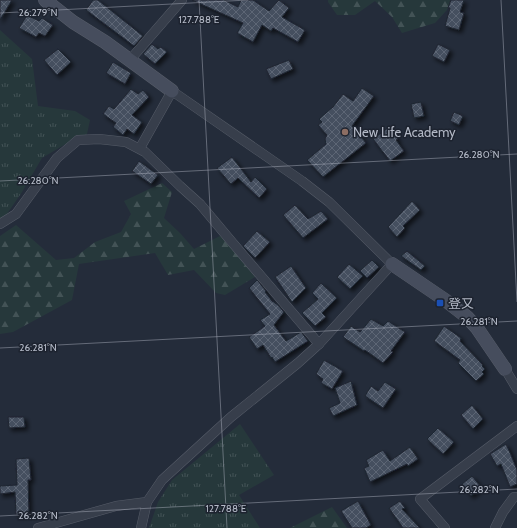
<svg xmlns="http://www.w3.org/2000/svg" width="517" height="528" font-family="Cabin,'Noto Sans JP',sans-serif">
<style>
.grass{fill:url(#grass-tufts)}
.forest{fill:url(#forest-firs)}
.building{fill:url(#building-cross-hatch);stroke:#1f2531;filter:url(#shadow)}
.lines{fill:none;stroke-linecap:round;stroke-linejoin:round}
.street-casing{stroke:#565c68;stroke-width:10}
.secondary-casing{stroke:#565c68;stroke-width:14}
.street{stroke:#373e4b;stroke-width:9}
.secondary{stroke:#464d5d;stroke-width:13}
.ticks{fill:none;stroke:#b3b9c6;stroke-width:1;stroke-opacity:0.45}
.education-dot{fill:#8d6e63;stroke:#1d232f;stroke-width:1.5}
.transit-dot{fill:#1a4fb4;stroke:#1d232f;stroke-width:1.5}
.labels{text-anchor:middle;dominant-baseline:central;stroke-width:3;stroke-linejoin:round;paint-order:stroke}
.poi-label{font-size:13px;fill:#b3b9c6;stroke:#1d232f;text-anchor:start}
.ticks-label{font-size:10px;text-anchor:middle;fill:#b3b9c6;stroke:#1d232f;stroke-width:3;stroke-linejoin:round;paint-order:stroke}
</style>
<defs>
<pattern id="grass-tufts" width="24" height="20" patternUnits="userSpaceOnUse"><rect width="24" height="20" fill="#26383b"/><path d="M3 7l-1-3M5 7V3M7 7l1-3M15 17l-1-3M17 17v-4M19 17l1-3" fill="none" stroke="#435356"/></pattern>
<pattern id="forest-firs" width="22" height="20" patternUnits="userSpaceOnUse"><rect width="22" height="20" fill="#26383b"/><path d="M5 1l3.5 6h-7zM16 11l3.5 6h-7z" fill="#435356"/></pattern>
<pattern id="building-cross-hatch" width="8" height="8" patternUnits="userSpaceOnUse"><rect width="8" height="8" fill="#454f5e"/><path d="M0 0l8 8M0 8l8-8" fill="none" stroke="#5d6674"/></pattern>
<filter id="shadow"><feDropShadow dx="3" dy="3" stdDeviation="2" flood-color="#0009"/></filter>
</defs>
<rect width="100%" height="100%" fill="#242c3a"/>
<g class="grass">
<path d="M 0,30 L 32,59 L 38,106 L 75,111 L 90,120 L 87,134 L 74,139 L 42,158 L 22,192 L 0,224 Z"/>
<path d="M 240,424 L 274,475 L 239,495 L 260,528 L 149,528 L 158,502 L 172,480 Z"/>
</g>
<g class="forest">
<path d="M 328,0 L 451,0 L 447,10 L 435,23 L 402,33 L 392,17 L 375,1 L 355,15 L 337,15 L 328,2 Z"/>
<path d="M 162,183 L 172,192 L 164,218 L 180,233 L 194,249 L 222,235 L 255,277 L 225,295 L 216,293 L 194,270 L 168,275 L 155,253 L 79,264 L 72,300 L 13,332 L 0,334 L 0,236 L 16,225 L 56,260 L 74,258 L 95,242 L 121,232 L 131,214 L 124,201 Z"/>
<path d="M 332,507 L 347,528 L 290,528 Z"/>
</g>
<g class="building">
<path d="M 0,0 L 12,0 L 0,20 Z"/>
<path d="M 93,0 L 98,0 L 143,36 L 134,46 L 86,10 Z"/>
<path d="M 192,0 L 224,0 L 238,7 L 241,0 L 253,0 L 269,11 L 279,0 L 289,8 L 282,17 L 305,30 L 298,42 L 273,28 L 271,31 L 262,25 L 253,42 L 237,33 L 243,23 Z"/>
<path d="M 451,0 L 464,0 L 460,12 L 464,13 L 459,30 L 445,26 L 450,8 L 448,8 Z"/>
<path d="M 27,15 L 39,21 L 42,18 L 53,25 L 45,36 L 39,33 L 36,37 L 19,28 Z"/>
<path d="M 152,44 L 158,49 L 161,47 L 167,52 L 155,64 L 143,54 Z"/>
<path d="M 438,44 L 450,50 L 444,62 L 432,56 Z"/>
<path d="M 58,49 L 71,62 L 57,75 L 44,60 Z"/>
<path d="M 289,60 L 293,69 L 271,79 L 266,69 Z"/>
<path d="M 113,62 L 131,73 L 125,84 L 106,73 Z"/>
<path d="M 362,88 L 374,96 L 352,126 L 366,143 L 323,177 L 307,160 L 326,144 L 325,139 L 327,135 L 318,125 L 322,122 L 319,119 L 333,107 L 343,94 L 353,101 Z"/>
<path d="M 131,89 L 138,94 L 143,90 L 149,97 L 132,115 L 142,122 L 134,134 L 127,129 L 123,135 L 113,127 L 116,123 L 103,114 L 109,106 L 114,109 Z"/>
<path d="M 421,102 L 424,116 L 414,118 L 411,104 Z"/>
<path d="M 454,112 L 463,116 L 459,125 L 450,121 Z"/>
<path d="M 389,127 L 398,139 L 396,140 L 404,151 L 390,161 L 373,139 Z"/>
<path d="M 232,157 L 251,182 L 255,177 L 267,189 L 259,198 L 238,178 L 231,184 L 217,168 Z"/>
<path d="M 139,161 L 158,175 L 151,184 L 132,171 Z"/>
<path d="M 412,201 L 420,210 L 403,226 L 405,228 L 397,237 L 388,227 Z"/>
<path d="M 295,205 L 308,219 L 321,211 L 328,219 L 303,238 L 283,215 Z"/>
<path d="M 257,231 L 270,242 L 255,258 L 243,246 Z"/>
<path d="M 407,251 L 425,266 L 421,270 L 401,256 Z"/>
<path d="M 372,260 L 379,267 L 367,278 L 360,271 Z"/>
<path d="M 349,264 L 363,276 L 350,289 L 337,277 Z"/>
<path d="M 291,266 L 306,288 L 292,302 L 275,277 Z"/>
<path d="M 257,280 L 266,291 L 265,292 L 272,301 L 278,305 L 284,312 L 274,325 L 286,341 L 301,332 L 308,341 L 275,362 L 272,357 L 271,358 L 263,345 L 257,349 L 249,337 L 265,326 L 260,320 L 270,314 L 249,288 Z"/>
<path d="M 321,283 L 337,298 L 322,313 L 326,317 L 315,326 L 302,313 L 318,299 L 312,293 Z"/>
<path d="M 371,319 L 383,326 L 388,321 L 405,332 L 391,351 L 393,352 L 383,363 L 365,350 L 364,351 L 343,337 L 351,326 L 360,332 Z"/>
<path d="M 444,326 L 461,338 L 460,341 L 483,365 L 482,366 L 485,369 L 482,372 L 484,374 L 476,381 L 458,363 L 460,360 L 434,341 Z"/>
<path d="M 324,360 L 343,371 L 332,389 L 321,383 L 323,379 L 316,374 Z"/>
<path d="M 351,381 L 357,405 L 333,416 L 329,408 L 340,403 L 335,388 Z"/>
<path d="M 385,382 L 396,389 L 383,408 L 365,396 L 371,386 L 378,391 Z"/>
<path d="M 472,405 L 483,419 L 473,429 L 461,415 Z"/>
<path d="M 8,417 L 24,417 L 25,427 L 9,428 Z"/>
<path d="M 438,428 L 454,442 L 443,454 L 427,439 Z"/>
<path d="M 506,444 L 511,455 L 517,470 L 517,484 L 510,487 L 501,464 L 497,466 L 490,454 Z"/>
<path d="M 410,447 L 418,459 L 408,466 L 407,464 L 370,482 L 364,468 L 369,466 L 366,460 L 383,450 L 390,461 Z"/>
<path d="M 29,458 L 31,480 L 28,480 L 29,514 L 16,515 L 15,492 L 0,494 L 0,486 L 17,485 L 16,459 Z"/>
<path d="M 472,476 L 481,487 L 471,496 L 462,484 Z"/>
<path d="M 358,501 L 371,525 L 366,528 L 352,528 L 341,511 Z"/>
<path d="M 400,501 L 405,508 L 402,509 L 420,528 L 403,528 L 389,508 Z"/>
</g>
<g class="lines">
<defs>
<g id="street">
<path d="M 129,61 L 182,0"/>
<path d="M 140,148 L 172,91 L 302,181 L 329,202 L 392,264 L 319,344 L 298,363 L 231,417 L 162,480 L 147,502 L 141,528"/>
<path d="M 0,224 L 16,214 L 57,158 L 78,140 L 99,139 L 126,142 L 145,152 L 180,186 L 200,204 L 231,241 L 319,344"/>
<path d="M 505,369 L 517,389"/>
<path d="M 38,528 L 116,506 L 147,502"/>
<path d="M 445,528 L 420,499 L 517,426"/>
<path d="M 495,528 L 503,512 L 514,497 L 517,497"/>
</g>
<g id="secondary">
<path d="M 45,0 L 73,22 L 105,42 L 172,91"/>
<path d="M 392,264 L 445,300 L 467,317 L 477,328 L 505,369"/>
</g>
</defs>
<use href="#street" class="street-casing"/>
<use href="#secondary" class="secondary-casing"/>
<use href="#street" class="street"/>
<use href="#secondary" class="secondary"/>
</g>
<path class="ticks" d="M 199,0 L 227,528M 501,0 L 517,302M 0,13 L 248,0M 0,181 L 517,154M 0,348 L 517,321M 0,516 L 517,489"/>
<circle class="education-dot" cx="345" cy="132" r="4"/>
<rect class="transit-dot" x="436" y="299" width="8" height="8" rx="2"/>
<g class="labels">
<g class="poi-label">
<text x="353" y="132">New Life Academy</text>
<text x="448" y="303">登又</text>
</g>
</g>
<g class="ticks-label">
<text x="38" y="16">26.279°N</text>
<text x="199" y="23">127.788°E</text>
<text x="479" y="158">26.280°N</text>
<text x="38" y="184">26.280°N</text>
<text x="479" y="325">26.281°N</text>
<text x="38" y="351">26.281°N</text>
<text x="479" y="493">26.282°N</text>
<text x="226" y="512">127.788°E</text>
<text x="38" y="519">26.282°N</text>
</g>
</svg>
